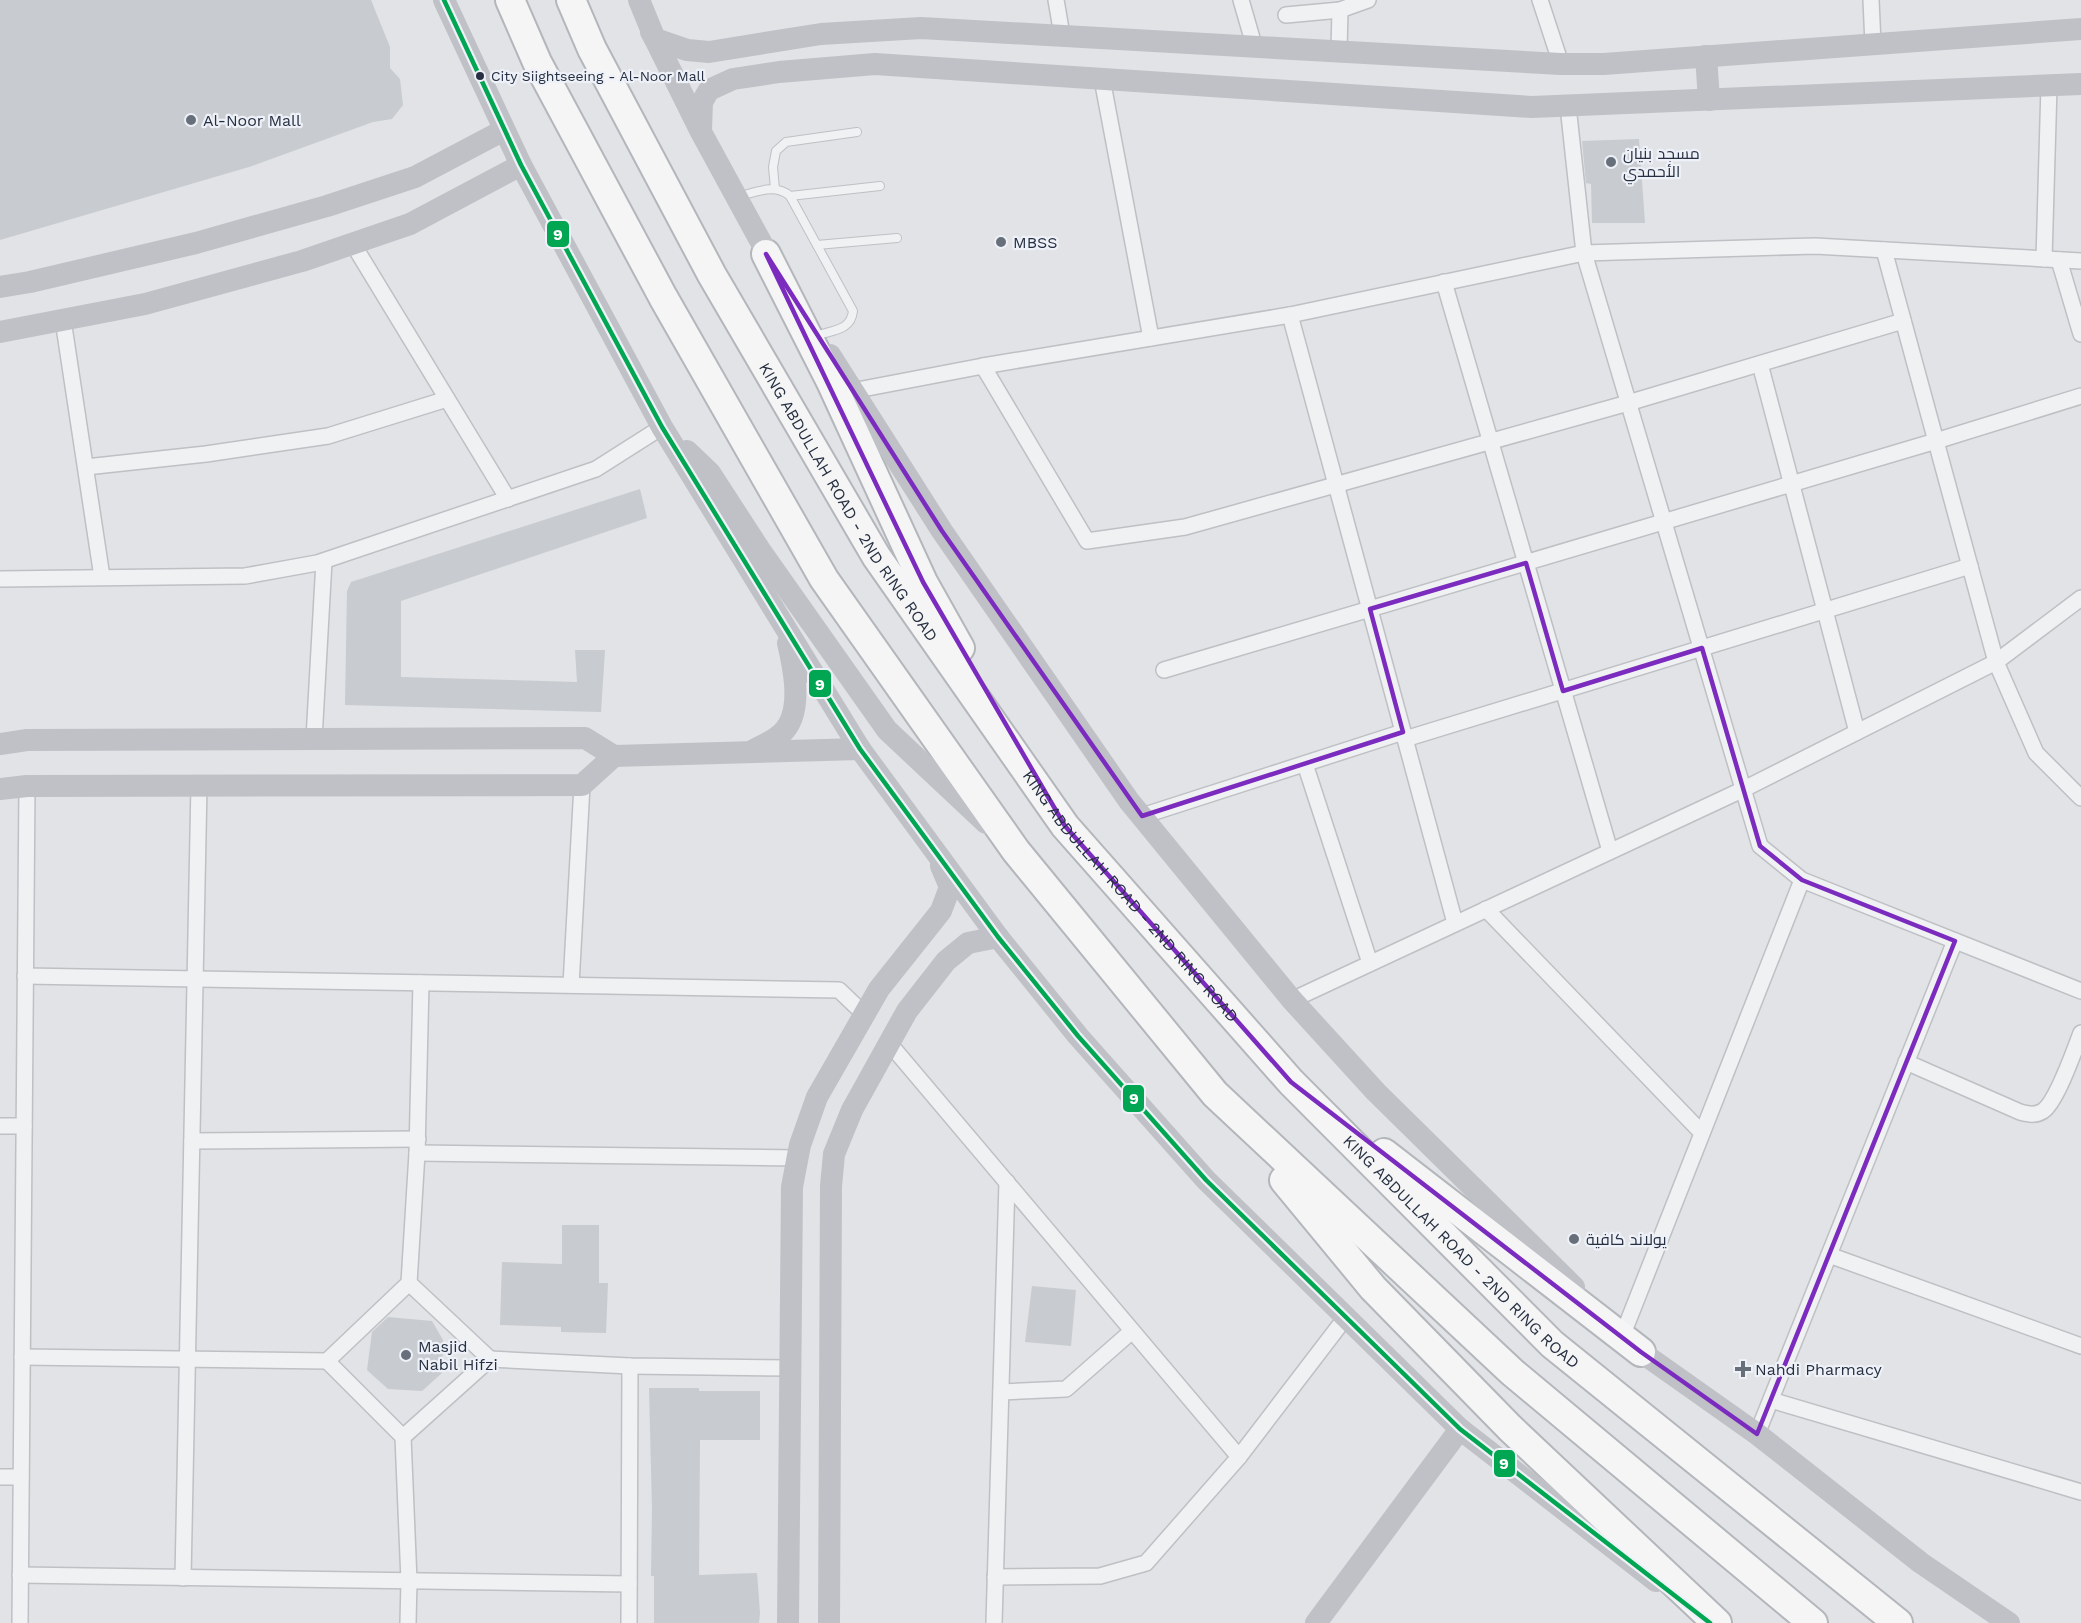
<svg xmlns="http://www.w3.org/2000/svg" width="2081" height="1623" font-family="'Work Sans',Cairo,sans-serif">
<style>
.building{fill:#c8cbcf}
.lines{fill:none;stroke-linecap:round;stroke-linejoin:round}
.lane-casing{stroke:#bec0c4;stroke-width:10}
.street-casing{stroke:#bec0c4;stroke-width:18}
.highway-casing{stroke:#b3b6bb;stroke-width:32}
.lane{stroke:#f0f1f3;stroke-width:8}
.street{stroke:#f0f1f3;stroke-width:15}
.secondary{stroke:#bfc1c6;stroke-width:22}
.highway{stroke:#f5f5f6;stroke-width:28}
.bus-1-casing{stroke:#eef1f7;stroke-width:9}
.bus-1{stroke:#00a651;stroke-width:4.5}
.marked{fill:none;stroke:#7b2cbf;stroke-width:4.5;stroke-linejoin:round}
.bus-dot{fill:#263042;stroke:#eef1f7;stroke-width:2}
.poi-dot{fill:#676f7b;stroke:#eef1f7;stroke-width:2}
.labels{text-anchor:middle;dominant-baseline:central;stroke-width:4.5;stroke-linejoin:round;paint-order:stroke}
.bus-label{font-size:14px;fill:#263042;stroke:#eef1f7;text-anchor:start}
.poi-label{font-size:16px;fill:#263042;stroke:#eef1f7;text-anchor:start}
.street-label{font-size:16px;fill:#263042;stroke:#eef1f7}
.line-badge{stroke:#eef1f7;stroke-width:2}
.badge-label{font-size:16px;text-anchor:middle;font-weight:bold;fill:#fff}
</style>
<rect width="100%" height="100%" fill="#e1e3e6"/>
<g class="building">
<path d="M 0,0 L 371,0 L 390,47 L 390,68 L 400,79 L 403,105 L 392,119 L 373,122 L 249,167 L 0,240 Z"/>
<path d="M 1639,139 L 1645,223 L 1592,223 L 1591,184 L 1586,183 L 1582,141 Z"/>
<path d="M 640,489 L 647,518 L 401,601 L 401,677 L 577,682 L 575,650 L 605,650 L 601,712 L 345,705 L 347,591 L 351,582 Z"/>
<path d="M 562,1225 L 599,1225 L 599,1283 L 608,1283 L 606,1333 L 561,1332 L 561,1327 L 500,1325 L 502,1262 L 562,1264 Z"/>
<path d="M 1032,1286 L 1076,1290 L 1071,1346 L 1025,1342 Z"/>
<path d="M 388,1317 L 432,1321 L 443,1340 L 442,1373 L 422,1391 L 388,1389 L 367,1370 L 372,1332 Z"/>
<path d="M 649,1388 L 699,1388 L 699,1391 L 760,1391 L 760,1440 L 700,1440 L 699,1575 L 757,1573 L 760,1613 L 759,1623 L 654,1623 L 654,1576 L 651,1576 L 652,1509 Z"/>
</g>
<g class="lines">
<defs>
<g id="lane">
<path d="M 775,189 L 773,167 L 776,151 L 786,142 L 857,132"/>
<path d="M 740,196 C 757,192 775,183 790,196 L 853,311 C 851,330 834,330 818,335"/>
<path d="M 790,196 L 880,186"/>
<path d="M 817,245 L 897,238"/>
</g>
<g id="street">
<path d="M 1056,0 L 1062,35"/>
<path d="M 1241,0 L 1254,45"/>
<path d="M 1540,0 L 1561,64"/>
<path d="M 1871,0 L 1873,44"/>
<path d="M 1286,15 L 1340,10 L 1368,0"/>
<path d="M 1339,50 L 1340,10"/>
<path d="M 1102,79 L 1151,338"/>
<path d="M 1568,106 L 1584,253 L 1760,846 L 1802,880 L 2081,991"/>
<path d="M 353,244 L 508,499"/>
<path d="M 1884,250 L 1996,662 L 2036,753 L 2081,798"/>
<path d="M 2044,259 L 2049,86"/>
<path d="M 2059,260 L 2081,334"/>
<path d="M 1444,282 L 1610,851"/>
<path d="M 1290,315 L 1455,923"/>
<path d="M 63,320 L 102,577"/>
<path d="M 1760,364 L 1857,732"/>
<path d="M 983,366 L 1087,541 L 1185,527 L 1628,403 L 1903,321"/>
<path d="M 852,391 L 983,366 L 1290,315 L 1584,253 L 1815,246 L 2081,261"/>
<path d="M 86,467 L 206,454 L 328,436 L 447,399"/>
<path d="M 0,579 L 245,576 L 317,563 L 596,469 L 662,427"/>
<path d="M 1164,670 L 1936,441 L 2081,396"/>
<path d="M 314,739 L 324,561"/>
<path d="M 1405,739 L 1970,566"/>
<path d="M 1305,764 L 1370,963"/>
<path d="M 1142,816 L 1403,732"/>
<path d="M 1486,909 L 1702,1133"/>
<path d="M 25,976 L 839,990 L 864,1014"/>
<path d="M 571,985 L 582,785"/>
<path d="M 1292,1000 L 1744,789 L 1996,662 L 2081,598"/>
<path d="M 889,1043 L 1239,1457"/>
<path d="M 1906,1062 L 2020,1112 C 2028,1114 2035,1116 2043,1111 C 2057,1101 2074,1051 2081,1033"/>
<path d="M 0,1126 L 24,1126"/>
<path d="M 192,1141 L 418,1139"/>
<path d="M 417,1153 L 798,1158"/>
<path d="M 1829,1255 L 2081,1346"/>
<path d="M 409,1283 L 417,1153 L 421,983"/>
<path d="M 1623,1334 L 1802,880"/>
<path d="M 22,1357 L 327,1361 L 403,1437 L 490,1359 L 409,1283 L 327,1361"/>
<path d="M 490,1359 L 630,1366 L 790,1368"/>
<path d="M 1001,1392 L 1066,1389 L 1132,1331"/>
<path d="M 1771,1400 L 2081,1492"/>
<path d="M 1757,1434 L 1955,941"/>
<path d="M 403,1437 L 409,1581 L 408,1623"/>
<path d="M 0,1477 L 21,1477"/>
<path d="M 20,1575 L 629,1584"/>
<path d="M 995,1577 L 1100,1576 L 1146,1563 L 1239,1457 L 1346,1317"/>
<path d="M 183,1578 L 199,785"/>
<path d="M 20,1623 L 27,786"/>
<path d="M 629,1623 L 630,1366"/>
<path d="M 994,1623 L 1007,1182"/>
</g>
<g id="highway">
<path d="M 510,0 L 537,62 L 663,297 L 824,579 L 1016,851 L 1215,1094 L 1512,1372 L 1813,1623"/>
<path id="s1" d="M 571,0 L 592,49 L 712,275 L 876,556 L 1065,826 L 1291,1082 L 1552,1344 L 1898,1623"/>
<path d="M 766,254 L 831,382 L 923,582 L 960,648"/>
<path d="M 1384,1153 L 1641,1352"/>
<path d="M 1284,1180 L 1373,1288 L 1510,1428 L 1717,1623"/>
</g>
</defs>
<use href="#lane" class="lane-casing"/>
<use href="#street" class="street-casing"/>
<use href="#highway" class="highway-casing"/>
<use href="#lane" class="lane"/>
<use href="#street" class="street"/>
<g class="secondary">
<path d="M 444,0 L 521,165 L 662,427 L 860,749 L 998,937 L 1078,1036 L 1206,1180 L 1460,1429 L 1656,1581"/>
<path d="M 639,0 L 655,39 L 701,132 L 774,266"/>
<path d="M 651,32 L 655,39 L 687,50 L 709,52 L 821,34 L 921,28 L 1561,64 L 1604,64 L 2081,29"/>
<path d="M 1706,56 L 1709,100"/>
<path d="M 701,130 L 702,102 L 709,90 L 733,79 L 779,72 L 875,64 L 1532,107 L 2081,84"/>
<path d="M 0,287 L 30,282 L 196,243 L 327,206 L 415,177 L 504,130"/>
<path d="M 0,332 L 145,304 L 302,261 L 410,224 L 521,165"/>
<path d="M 830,355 L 942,531 L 1129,801 L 1292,1000 L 1376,1092 L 1574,1287"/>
<path d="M 687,451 L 710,473 L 760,550 L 887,730 L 986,823"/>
<path d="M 0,744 L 27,740 L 585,738 L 614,756 L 860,749"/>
<path d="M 752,751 C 761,746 773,741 781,734 C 804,714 794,669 788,643"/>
<path d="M 0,789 L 27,786 L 582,785 L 614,756"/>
<path d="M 1630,1341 L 1641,1352 L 1757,1434 L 1921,1563 L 2009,1623"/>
<path d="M 788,1623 L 792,1187 L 800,1145 L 817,1097 L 879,989 L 941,911 L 950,887 L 941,866"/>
<path d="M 829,1623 L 831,1186 L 834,1154 L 852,1110 L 907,1011 L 946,961 L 968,943 L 998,937"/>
<path d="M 1316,1623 L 1460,1429"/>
</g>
<use href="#highway" class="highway"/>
<defs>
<path id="bus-1" d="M 444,0 L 521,165 L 662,427 L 860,749 L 998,937 L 1078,1036 L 1206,1180 L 1460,1429 L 1710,1623"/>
</defs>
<use href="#bus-1" class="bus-1-casing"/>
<use href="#bus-1" class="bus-1"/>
</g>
<path class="marked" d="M 766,254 L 942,531 L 1142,816 L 1403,732 L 1370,609 L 1526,563 L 1563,691 L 1702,648 L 1760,846 L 1802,880 L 1955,941 L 1757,1434 L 1641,1352 L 1291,1082 L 1065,826 L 923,582 Z"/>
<circle class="bus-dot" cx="480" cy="76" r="5"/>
<g class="poi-dot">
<circle cx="191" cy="120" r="6"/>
<circle cx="1611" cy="162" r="6"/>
<circle cx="1001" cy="242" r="6"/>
<circle cx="1574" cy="1239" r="6"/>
<circle cx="406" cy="1355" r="6"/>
<path d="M1740 1360h6v6h6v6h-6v6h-6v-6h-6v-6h6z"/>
</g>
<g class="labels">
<g class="bus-label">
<text x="491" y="76">City Siightseeing - Al-Noor Mall</text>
</g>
<g class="poi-label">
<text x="203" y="120">Al-Noor Mall</text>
<text x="1623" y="153">مسجد بنيان<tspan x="1623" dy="18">الأحمدي</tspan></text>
<text x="1013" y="242">MBSS</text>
<text x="1586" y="1239">يولاند كافية</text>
<text x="418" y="1346">Masjid<tspan x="418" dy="18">Nabil Hifzi</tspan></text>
<text x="1755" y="1369">Nahdi Pharmacy</text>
</g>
<g class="street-label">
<text stroke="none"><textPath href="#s1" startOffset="574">KING ABDULLAH ROAD - 2ND RING ROAD</textPath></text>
<text stroke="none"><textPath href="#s1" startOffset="1060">KING ABDULLAH ROAD - 2ND RING ROAD</textPath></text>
<text stroke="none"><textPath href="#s1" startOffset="1546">KING ABDULLAH ROAD - 2ND RING ROAD</textPath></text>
</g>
</g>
<g class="line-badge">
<rect x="546" y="220" width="24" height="28" rx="6" fill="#00a651"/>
<rect x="808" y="669" width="24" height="29" rx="6" fill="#00a651"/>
<rect x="1122" y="1084" width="23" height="29" rx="6" fill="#00a651"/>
<rect x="1493" y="1449" width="23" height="29" rx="6" fill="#00a651"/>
</g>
<g class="badge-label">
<text x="558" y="240">9</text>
<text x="820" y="690">9</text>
<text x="1134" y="1104">9</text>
<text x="1504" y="1469">9</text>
</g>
</svg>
